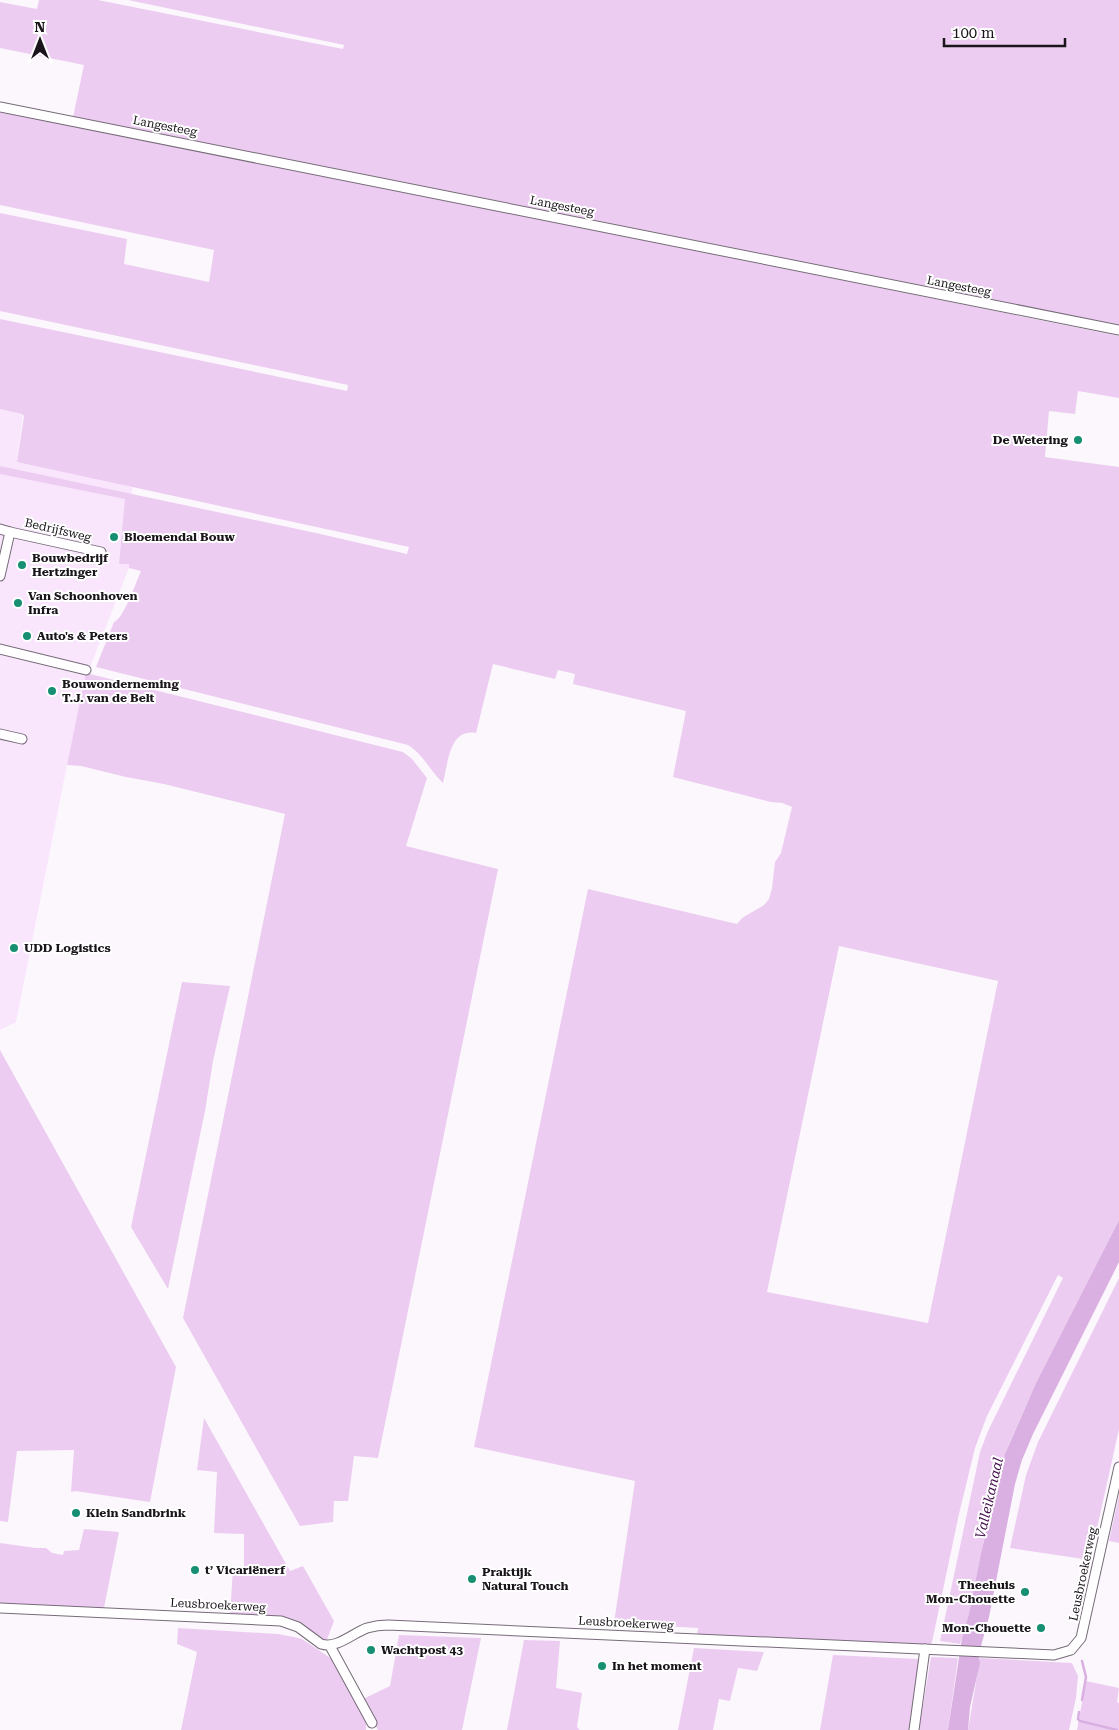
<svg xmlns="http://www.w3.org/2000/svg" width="1119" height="1730" font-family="'Roboto Serif',serif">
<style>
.built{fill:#f9e6fd}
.green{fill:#eccdf1;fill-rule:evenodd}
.water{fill:#dab0e2}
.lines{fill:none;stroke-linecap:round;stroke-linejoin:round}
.stream{stroke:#dab0e2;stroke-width:2.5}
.minor-casing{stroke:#776b79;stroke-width:11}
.minor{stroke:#fff;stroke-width:9}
.poi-dot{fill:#178f72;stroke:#fff;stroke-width:2}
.labels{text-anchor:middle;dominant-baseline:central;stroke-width:4;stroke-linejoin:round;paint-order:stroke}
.street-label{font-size:12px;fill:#1a151a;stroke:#fff}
.poi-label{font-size:12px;font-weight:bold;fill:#1a151a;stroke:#fff;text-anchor:start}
.water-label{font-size:14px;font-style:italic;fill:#43104c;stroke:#fff}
</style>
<rect width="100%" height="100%" fill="#fcf7fd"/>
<path class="built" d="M 0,409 L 23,414 L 17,460 L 132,487 L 129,568 L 88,672 L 67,765 L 16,1022 L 0,1030 Z"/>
<g class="green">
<path d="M 39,0 L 98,0 L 343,49 L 344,45 L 128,0 L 1119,0 L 1119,327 L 73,117 L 84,65 L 0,48 L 0,2 L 37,9 Z"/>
<path d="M 0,110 L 1119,336 L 1119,398 L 1078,391 L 1075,414 L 1049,411 L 1045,457 L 1119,467 L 1119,1220 L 1035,1385 L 1009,1444 L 1000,1470 L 981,1553 L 969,1613 L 960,1644 L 940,1641 L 980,1452 L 988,1431 L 1063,1278 L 1058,1275 L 987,1416 L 975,1448 L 959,1514 L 932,1642 L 930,1645 L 697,1634 L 698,1628 L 614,1623 L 635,1481 L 474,1447 L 588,889 L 737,924 L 742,918 L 764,905 L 769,899 L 772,888 L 775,862 L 781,853 L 792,807 L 782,803 L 771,802 L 673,777 L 686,711 L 573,684 L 575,674 L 558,670 L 555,679 L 493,664 L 476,733 C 449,728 448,764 443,783 C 430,771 424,755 408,745 L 96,667 L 114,622 C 124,618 136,582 141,571 L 129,568 L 129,564 L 119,564 L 125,499 L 0,474 L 0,466 L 316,533 L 407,554 L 409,547 L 17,462 L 24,416 L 22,414 L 0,409 L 0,319 L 347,391 L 348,385 L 0,311 L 0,213 L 127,239 L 124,264 L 209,282 L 214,250 L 0,205 ZM 839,946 L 998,981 L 928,1323 L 767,1292 Z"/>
<path d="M 86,673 L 403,752 L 412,759 L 427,778 L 406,846 L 498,869 L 378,1458 L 354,1456 L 348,1501 L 334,1501 L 333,1522 L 300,1526 L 183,1318 L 285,814 L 164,784 L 126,777 L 81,766 L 67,765 Z"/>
<path d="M 182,982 L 230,986 L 213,1061 L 205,1111 L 168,1289 L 131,1227 Z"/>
<path d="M 0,1050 L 176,1367 L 150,1502 L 75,1491 L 71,1492 L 74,1450 L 17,1451 L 8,1522 L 0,1521 Z"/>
<path d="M 1119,1278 L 1119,1429 L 1090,1560 L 1010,1548 L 1026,1475 L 1038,1442 Z"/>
<path d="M 204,1418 L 290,1571 L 303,1566 L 334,1621 L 326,1642 L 305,1627 L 230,1615 L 233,1569 L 244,1569 L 244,1534 L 214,1533 L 217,1472 L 197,1470 Z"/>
<path d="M 1119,1495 L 1119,1543 L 1109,1541 Z"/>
<path d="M 84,1529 L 119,1532 L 104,1608 L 0,1603 L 0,1543 L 36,1548 L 46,1548 L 52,1553 L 63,1555 L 64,1551 L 79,1550 Z"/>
<path d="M 178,1628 L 278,1634 L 294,1637 L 302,1639 L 332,1659 L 336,1664 L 366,1721 L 366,1730 L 181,1730 L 197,1652 L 177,1644 Z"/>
<path d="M 399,1635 L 481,1638 L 462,1730 L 378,1730 L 361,1700 L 390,1686 Z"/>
<path d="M 524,1640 L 560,1641 L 556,1688 L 582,1693 L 577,1727 L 580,1730 L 507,1730 Z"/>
<path d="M 694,1648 L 764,1652 L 757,1671 L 738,1668 L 730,1701 L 719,1699 L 713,1730 L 678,1730 Z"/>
<path d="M 833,1655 L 919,1659 L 909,1730 L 820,1730 Z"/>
<path d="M 931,1657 L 958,1658 L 948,1730 L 919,1730 Z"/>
<path d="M 980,1658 L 1072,1663 L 1078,1676 L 1076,1698 L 1069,1730 L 968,1730 Z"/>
<path d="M 1086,1681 L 1119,1688 L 1117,1702 L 1119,1703 L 1119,1730 L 1077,1730 Z"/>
</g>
<path class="water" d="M 1119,1220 L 1119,1262 L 1033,1434 L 1022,1460 L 1015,1484 L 989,1617 L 981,1646 L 979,1656 L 980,1663 L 970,1707 L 968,1730 L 948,1730 L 962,1638 L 969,1613 L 981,1553 L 1005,1454 L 1035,1385 Z"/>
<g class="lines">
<g class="stream">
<path d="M 1082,1700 L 1086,1677 L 1082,1661"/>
<path d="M 1079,1712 L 1078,1719 L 1080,1721 L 1117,1730"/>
</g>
<defs>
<g id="minor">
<path d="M 0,107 L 1119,330"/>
<path d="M 0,529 L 10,532 L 0,576"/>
<path d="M 10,532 L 101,552"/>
<path d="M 0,649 L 86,670"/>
<path d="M 0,734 L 22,739"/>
<path d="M 0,1608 L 281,1621 L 298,1627 L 321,1644 C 337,1649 353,1633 367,1628 C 374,1626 381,1625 388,1625 L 1054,1655 L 1071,1650 L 1081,1638 L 1119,1467"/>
<path d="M 330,1646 L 372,1723"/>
<path d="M 914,1730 L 925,1649"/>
</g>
</defs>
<use href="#minor" class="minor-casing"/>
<use href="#minor" class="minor"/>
</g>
<g class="poi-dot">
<circle cx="1078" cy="440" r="5"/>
<circle cx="114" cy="537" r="5"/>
<circle cx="22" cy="565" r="5"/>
<circle cx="18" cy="603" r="5"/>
<circle cx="27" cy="636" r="5"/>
<circle cx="52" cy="691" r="5"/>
<circle cx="14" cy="948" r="5"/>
<circle cx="76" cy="1513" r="5"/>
<circle cx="195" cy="1570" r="5"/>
<circle cx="472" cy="1579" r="5"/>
<circle cx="1025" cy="1592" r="5"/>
<circle cx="1041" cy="1628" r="5"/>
<circle cx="371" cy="1650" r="5"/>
<circle cx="602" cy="1666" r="5"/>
</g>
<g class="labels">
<g class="street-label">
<text transform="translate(165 126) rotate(11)">Langesteeg</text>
<text transform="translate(562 206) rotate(11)">Langesteeg</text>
<text transform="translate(959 286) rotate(11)">Langesteeg</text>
<text transform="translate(58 530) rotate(13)">Bedrijfsweg</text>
<text transform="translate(1083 1574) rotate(-78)">Leusbroekerweg</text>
<text transform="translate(218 1605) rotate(3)">Leusbroekerweg</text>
<text transform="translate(626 1623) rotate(3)">Leusbroekerweg</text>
</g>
<g class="poi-label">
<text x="1068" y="440" text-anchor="end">De Wetering</text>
<text x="124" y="537">Bloemendal Bouw</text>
<text x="32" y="558">Bouwbedrijf<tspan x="32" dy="14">Hertzinger</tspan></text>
<text x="28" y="596">Van Schoonhoven<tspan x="28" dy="14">Infra</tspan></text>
<text x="37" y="636">Auto's &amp; Peters</text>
<text x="62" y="684">Bouwonderneming<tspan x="62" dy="14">T.J. van de Belt</tspan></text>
<text x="24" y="948">UDD Logistics</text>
<text x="86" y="1513">Klein Sandbrink</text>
<text x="205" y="1570">t’ Vicariënerf</text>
<text x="482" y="1572">Praktijk<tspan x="482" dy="14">Natural Touch</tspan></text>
<text x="1015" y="1585" text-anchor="end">Theehuis<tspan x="1015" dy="14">Mon-Chouette</tspan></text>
<text x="1031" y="1628" text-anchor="end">Mon-Chouette</text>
<text x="381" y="1650">Wachtpost 43</text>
<text x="612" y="1666">In het moment</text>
</g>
<g class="water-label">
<text transform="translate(989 1498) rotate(-77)">Valleikanaal</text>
</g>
</g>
<g transform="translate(40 40)" stroke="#ffffff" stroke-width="4" paint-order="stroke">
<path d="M0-4L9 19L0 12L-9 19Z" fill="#1a151a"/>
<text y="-8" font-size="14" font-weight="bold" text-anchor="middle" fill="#1a151a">N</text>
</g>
<path d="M944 38v8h121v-8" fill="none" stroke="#1a151a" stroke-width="2.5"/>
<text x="952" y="38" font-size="15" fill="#1a151a" stroke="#ffffff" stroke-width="4" paint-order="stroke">100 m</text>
</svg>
